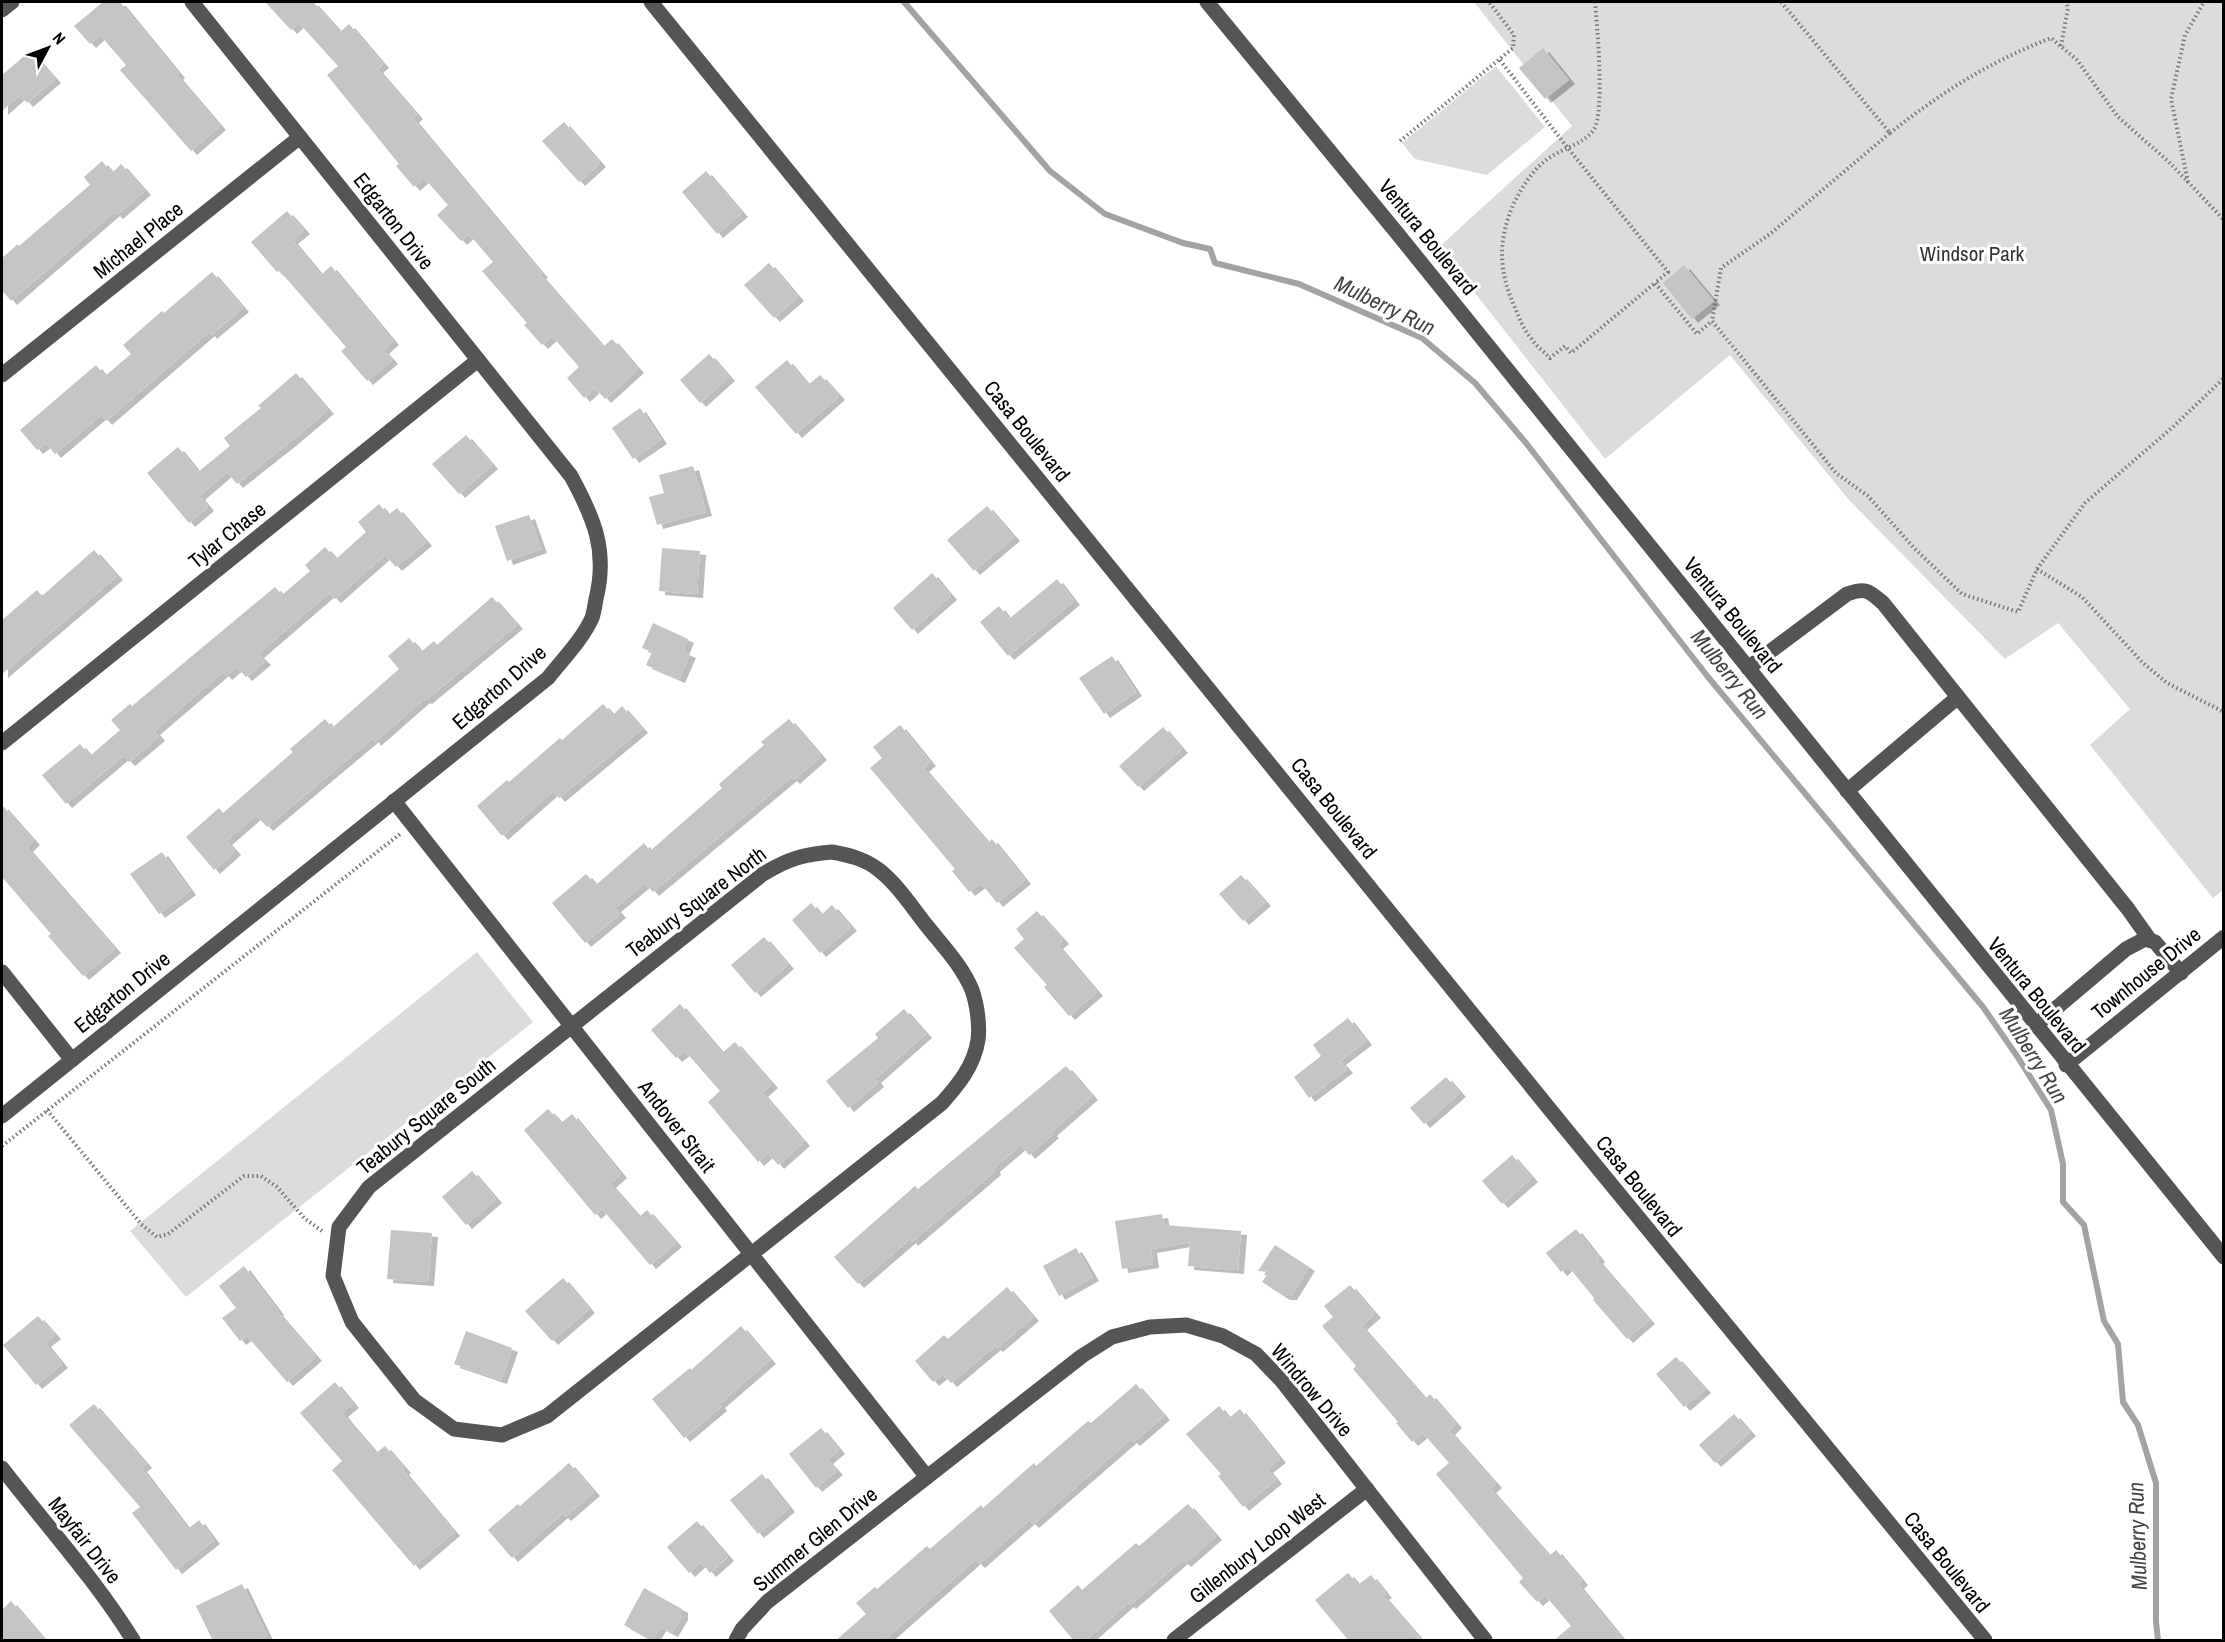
<svg xmlns="http://www.w3.org/2000/svg" width="2225" height="1642" font-family="'Archivo Narrow',sans-serif">
<style>
.green{fill:#dcdcdc}
.lines{fill:none;stroke-linecap:round;stroke-linejoin:round}
.stream{stroke:#a3a3a3;stroke-width:6}
.building{fill:#c4c4c4;filter:url(#shadow)}
.path{stroke:#777;stroke-width:4;stroke-dasharray:1.5 3;stroke-linecap:butt}
.minor{stroke:#555;stroke-width:15}
.labels{text-anchor:middle;dominant-baseline:central;stroke-width:6;stroke-linejoin:round;paint-order:stroke}
.street-label{font-size:21px;fill:#000;stroke:#fff}
.park-label{font-size:21px;fill:#333;stroke:#fff}
.water-label{font-size:22px;font-style:italic;fill:#444;stroke:#fff}
</style>
<defs>
<filter id="shadow"><feDropShadow dx="6" dy="4" stdDeviation="0" flood-color="#0004"/></filter>
</defs>
<rect width="100%" height="100%" fill="#fff"/>
<g class="green">
<path d="M 1474,2 L 2223,2 L 2223,890 L 2213,898 L 2090,745 L 2130,709 L 2058,623 L 2005,659 L 1849,500 L 1730,355 L 1605,459 L 1439,247 L 1572,126 Z"/>
<path d="M 1496,66 L 1545,127 L 1487,175 L 1415,159 L 1402,143 Z"/>
<path d="M 477,952 L 533,1022 L 186,1297 L 130,1231 Z"/>
</g>
<g class="lines">
<path class="stream" d="M 904,2 L 1050,171 L 1105,214 L 1183,243 L 1210,249 L 1215,263 L 1299,284 L 1422,338 L 1475,383 L 1526,443 L 1708,677 L 1983,1007 L 2017,1056 L 2051,1110 L 2063,1164 L 2063,1202 L 2084,1225 L 2104,1321 L 2118,1344 L 2123,1402 L 2138,1425 L 2156,1483 L 2156,1622 L 2158,1640"/>
</g>
<g class="building">
<path d="M 103,2 L 120,2 L 179,74 L 177,76 L 220,126 L 191,151 L 120,70 L 126,65 L 100,35 L 90,44 L 74,26 Z"/>
<path d="M 265,2 L 313,2 L 340,32 L 349,24 L 383,64 L 377,69 L 417,115 L 413,119 L 542,274 L 540,275 L 603,347 L 612,339 L 638,369 L 605,399 L 595,388 L 584,398 L 567,378 L 579,367 L 552,336 L 542,345 L 524,325 L 527,323 L 482,271 L 493,262 L 469,234 L 461,241 L 437,215 L 448,205 L 424,178 L 414,187 L 396,166 L 399,164 L 327,75 L 338,66 L 299,23 L 291,30 Z"/>
<path d="M 1543,48 L 1569,80 L 1545,99 L 1519,68 Z"/>
<path d="M 30,51 L 55,79 L 27,103 L 20,95 L 2,111 L 2,75 Z"/>
<path d="M 564,122 L 600,163 L 579,182 L 542,141 Z"/>
<path d="M 102,161 L 112,173 L 121,164 L 145,191 L 117,215 L 114,212 L 11,301 L 2,290 L 2,258 L 18,244 L 19,246 L 90,185 L 84,177 Z"/>
<path d="M 706,171 L 742,213 L 717,234 L 682,192 Z"/>
<path d="M 287,211 L 304,230 L 292,240 L 321,275 L 331,266 L 393,341 L 383,350 L 392,360 L 367,381 L 341,351 L 346,347 L 279,270 L 277,272 L 251,242 Z"/>
<path d="M 769,263 L 798,297 L 774,318 L 744,285 Z"/>
<path d="M 1684,265 L 1714,301 L 1692,319 L 1663,283 Z"/>
<path d="M 212,272 L 243,308 L 211,335 L 209,332 L 106,421 L 101,415 L 55,454 L 46,443 L 37,450 L 20,430 L 96,365 L 105,376 L 131,354 L 123,345 L 162,311 L 164,313 Z"/>
<path d="M 709,354 L 729,377 L 700,403 L 680,380 Z"/>
<path d="M 787,360 L 808,385 L 820,375 L 839,396 L 796,434 L 755,387 Z"/>
<path d="M 296,373 L 328,410 L 290,442 L 237,484 L 227,472 L 199,496 L 208,507 L 189,523 L 147,473 L 178,447 L 198,472 L 230,446 L 224,438 L 261,408 L 258,406 Z"/>
<path d="M 640,408 L 661,440 L 633,459 L 612,428 Z"/>
<path d="M 466,435 L 492,465 L 459,494 L 432,464 Z"/>
<path d="M 693,466 L 706,512 L 657,525 L 649,497 L 664,493 L 659,475 Z"/>
<path d="M 379,504 L 388,515 L 397,508 L 426,542 L 396,567 L 385,555 L 335,599 L 329,593 L 258,654 L 265,661 L 246,677 L 237,667 L 226,676 L 223,672 L 154,731 L 159,737 L 129,762 L 123,756 L 66,804 L 42,775 L 80,744 L 90,756 L 120,730 L 111,720 L 130,704 L 132,706 L 275,587 L 282,595 L 310,571 L 305,565 L 325,547 L 336,559 L 366,532 L 358,522 Z"/>
<path d="M 987,506 L 1014,537 L 974,571 L 947,540 Z"/>
<path d="M 529,515 L 541,549 L 507,561 L 495,526 Z"/>
<path d="M 662,548 L 700,551 L 697,594 L 659,591 Z"/>
<path d="M 94,550 L 117,576 L 2,674 L 2,620 L 37,590 L 42,596 Z"/>
<path d="M 932,573 L 951,596 L 912,630 L 893,608 Z"/>
<path d="M 1057,579 L 1074,601 L 1008,656 L 980,622 L 999,606 L 1009,619 Z"/>
<path d="M 492,597 L 517,625 L 426,700 L 424,699 L 375,742 L 373,738 L 267,827 L 256,815 L 226,841 L 235,851 L 214,870 L 186,837 L 219,808 L 223,813 L 293,752 L 290,749 L 325,719 L 332,728 L 399,669 L 388,656 L 409,638 L 421,652 L 434,641 L 437,645 Z"/>
<path d="M 653,623 L 688,639 L 683,651 L 690,654 L 679,679 L 646,665 L 652,652 L 642,648 Z"/>
<path d="M 1112,656 L 1136,692 L 1104,714 L 1079,678 Z"/>
<path d="M 603,704 L 613,715 L 622,706 L 642,729 L 559,798 L 553,791 L 502,836 L 477,806 L 507,780 L 509,782 L 560,738 L 562,740 Z"/>
<path d="M 789,719 L 821,756 L 794,780 L 791,777 L 653,892 L 645,883 L 615,908 L 620,914 L 585,943 L 552,903 L 586,874 L 596,885 L 644,843 L 650,851 L 722,788 L 719,784 L 764,745 L 761,742 Z"/>
<path d="M 900,725 L 930,762 L 923,768 L 988,843 L 992,839 L 1025,880 L 997,903 L 981,883 L 969,892 L 952,871 L 955,869 L 870,768 L 882,758 L 873,747 Z"/>
<path d="M 1163,727 L 1182,749 L 1138,787 L 1119,766 Z"/>
<path d="M 2,805 L 34,841 L 27,848 L 115,949 L 83,976 L 48,936 L 51,934 L 2,877 Z"/>
<path d="M 162,852 L 190,891 L 159,914 L 130,874 Z"/>
<path d="M 1241,875 L 1265,902 L 1243,921 L 1219,894 Z"/>
<path d="M 811,903 L 821,915 L 832,905 L 851,927 L 820,953 L 792,920 Z"/>
<path d="M 1037,911 L 1063,940 L 1057,945 L 1097,992 L 1069,1016 L 1044,987 L 1047,985 L 1014,948 L 1024,939 L 1016,929 Z"/>
<path d="M 764,937 L 788,965 L 755,993 L 731,965 Z"/>
<path d="M 680,1004 L 722,1053 L 735,1042 L 772,1084 L 762,1093 L 804,1142 L 778,1165 L 768,1153 L 758,1162 L 708,1102 L 720,1091 L 685,1051 L 676,1058 L 651,1030 Z"/>
<path d="M 904,1009 L 926,1034 L 875,1079 L 878,1083 L 848,1108 L 826,1081 L 878,1038 L 875,1034 Z"/>
<path d="M 1348,1018 L 1366,1041 L 1340,1061 L 1347,1069 L 1309,1098 L 1294,1077 L 1321,1056 L 1313,1045 Z"/>
<path d="M 1066,1066 L 1092,1096 L 1051,1132 L 1053,1134 L 1029,1155 L 1021,1145 L 994,1168 L 995,1171 L 960,1201 L 912,1242 L 910,1239 L 858,1284 L 834,1257 L 915,1186 L 918,1189 Z"/>
<path d="M 1446,1077 L 1460,1093 L 1424,1124 L 1410,1108 Z"/>
<path d="M 548,1109 L 561,1123 L 572,1114 L 621,1174 L 610,1184 L 639,1217 L 647,1210 L 676,1243 L 650,1265 L 602,1209 L 595,1215 L 524,1130 Z"/>
<path d="M 1512,1155 L 1532,1178 L 1502,1204 L 1482,1181 Z"/>
<path d="M 472,1171 L 496,1199 L 466,1225 L 442,1197 Z"/>
<path d="M 1162,1214 L 1164,1225 L 1241,1231 L 1238,1270 L 1188,1266 L 1190,1242 L 1151,1249 L 1153,1264 L 1122,1269 L 1115,1221 Z"/>
<path d="M 1576,1229 L 1599,1258 L 1597,1260 L 1649,1320 L 1627,1339 L 1593,1300 L 1594,1298 L 1568,1266 L 1561,1272 L 1546,1253 Z"/>
<path d="M 391,1230 L 432,1233 L 428,1282 L 387,1279 Z"/>
<path d="M 1275,1245 L 1309,1267 L 1291,1296 L 1284,1296 L 1262,1282 L 1269,1272 L 1258,1271 Z"/>
<path d="M 1076,1248 L 1093,1277 L 1059,1296 L 1043,1266 Z"/>
<path d="M 244,1266 L 278,1311 L 277,1312 L 316,1357 L 287,1382 L 247,1336 L 240,1341 L 222,1318 L 236,1308 L 219,1286 Z"/>
<path d="M 563,1278 L 589,1309 L 552,1341 L 525,1311 Z"/>
<path d="M 1350,1285 L 1375,1314 L 1361,1326 L 1425,1399 L 1430,1394 L 1456,1424 L 1449,1431 L 1496,1484 L 1490,1489 L 1549,1556 L 1556,1550 L 1582,1581 L 1578,1585 L 1624,1641 L 1553,1641 L 1571,1626 L 1545,1595 L 1537,1602 L 1519,1582 L 1523,1578 L 1436,1474 L 1449,1463 L 1423,1433 L 1412,1442 L 1396,1423 L 1398,1422 L 1353,1369 L 1356,1366 L 1322,1326 L 1333,1317 L 1324,1306 Z"/>
<path d="M 1007,1287 L 1033,1317 L 997,1348 L 995,1346 L 951,1383 L 943,1374 L 933,1382 L 915,1361 L 944,1335 L 948,1339 Z"/>
<path d="M 38,1316 L 55,1335 L 45,1343 L 62,1364 L 36,1385 L 3,1345 Z"/>
<path d="M 741,1326 L 770,1360 L 719,1404 L 721,1407 L 684,1438 L 652,1399 L 690,1368 L 691,1370 Z"/>
<path d="M 466,1331 L 512,1348 L 501,1380 L 454,1364 Z"/>
<path d="M 1676,1357 L 1705,1389 L 1684,1407 L 1656,1374 Z"/>
<path d="M 335,1382 L 353,1404 L 342,1413 L 349,1422 L 376,1453 L 385,1446 L 405,1469 L 403,1471 L 454,1532 L 414,1566 L 332,1470 L 342,1461 L 300,1413 Z"/>
<path d="M 1136,1384 L 1164,1416 L 1134,1442 L 1131,1439 L 1033,1524 L 1029,1520 L 979,1564 L 975,1560 L 883,1641 L 835,1641 L 866,1614 L 856,1603 L 875,1587 L 877,1589 L 927,1546 L 930,1549 L 981,1505 L 983,1508 L 1034,1463 L 1036,1466 L 1088,1421 L 1091,1423 Z"/>
<path d="M 94,1404 L 146,1464 L 141,1468 L 188,1529 L 199,1520 L 214,1540 L 176,1570 L 132,1513 L 140,1507 L 69,1425 Z"/>
<path d="M 1219,1406 L 1229,1418 L 1240,1409 L 1280,1459 L 1267,1469 L 1276,1480 L 1243,1507 L 1218,1476 L 1221,1474 L 1186,1434 Z"/>
<path d="M 1734,1414 L 1750,1432 L 1715,1463 L 1699,1445 Z"/>
<path d="M 821,1428 L 839,1450 L 827,1460 L 837,1471 L 816,1488 L 789,1454 Z"/>
<path d="M 569,1463 L 594,1492 L 565,1517 L 562,1514 L 512,1558 L 488,1530 L 518,1504 L 520,1506 Z"/>
<path d="M 762,1474 L 789,1508 L 758,1534 L 730,1500 Z"/>
<path d="M 1188,1504 L 1216,1536 L 1185,1563 L 1182,1560 L 1130,1605 L 1128,1603 L 1085,1641 L 1074,1641 L 1049,1611 L 1078,1585 L 1082,1590 L 1136,1543 L 1139,1546 Z"/>
<path d="M 697,1521 L 728,1557 L 710,1573 L 701,1562 L 689,1573 L 667,1547 Z"/>
<path d="M 1348,1573 L 1358,1585 L 1371,1575 L 1386,1594 L 1383,1596 L 1422,1641 L 1349,1641 L 1315,1600 Z"/>
<path d="M 242,1584 L 267,1636 L 257,1641 L 213,1641 L 196,1606 Z"/>
<path d="M 644,1588 L 682,1609 L 682,1616 L 672,1633 L 660,1627 L 652,1641 L 624,1625 Z"/>
<path d="M 11,1601 L 45,1641 L 2,1641 L 2,1610 Z"/>
</g>
<g class="lines">
<g class="path">
<path d="M 1595,2 C 1597,25 1605,111 1594,129 C 1584,145 1559,149 1545,161 C 1531,172 1521,189 1513,205 C 1497,243 1499,273 1516,310 C 1520,320 1524,330 1531,338 C 1536,346 1544,352 1550,358 L 1565,346 L 1571,353 L 1655,283"/>
<path d="M 1781,2 L 1890,133 L 1770,234 L 1721,268 L 1712,321 L 1836,473 L 1868,496 L 1914,548 L 1962,594 L 2018,612 L 2037,569 L 2082,597 L 2143,663 L 2167,683 L 2224,712"/>
<path d="M 2061,46 L 2068,8 L 2066,2"/>
<path d="M 1500,60 L 1567,147 L 1668,272 L 1655,283 L 1697,334 L 1712,321"/>
<path d="M 1890,133 C 1942,92 1989,62 2051,38 L 2077,60 L 2118,117 L 2169,162 L 2224,220"/>
<path d="M 1400,141 L 1513,48 L 1514,35 L 1489,2"/>
<path d="M 2188,182 L 2171,99 L 2185,35 L 2204,2"/>
<path d="M 2037,569 L 2085,503 L 2174,426 L 2224,378"/>
<path d="M 47,1110 L 141,1224 L 157,1237 L 168,1234 L 244,1176 L 261,1176 L 277,1187 L 304,1218 L 322,1231"/>
<path d="M 2,1146 L 400,834"/>
</g>
<g class="minor">
<path d="M 651,2 L 1565,1128 L 1985,1640"/>
<path d="M 1207,2 L 1397,233 L 2224,1257"/>
<path d="M 2,10 L 12,2"/>
<path d="M 2,375 L 300,137"/>
<path d="M 1748,668 L 1847,594 C 1866,587 1869,591 1883,603 L 1958,697"/>
<path d="M 2,743 L 478,360"/>
<path d="M 1847,791 L 1958,697 L 2128,909 L 2150,940"/>
<path d="M 394,801 L 927,1477"/>
<path d="M 832,852 C 849,855 865,859 879,870 C 898,885 912,907 927,926 C 943,946 962,966 972,990 C 977,1004 980,1026 978,1040 C 974,1066 958,1085 942,1103 L 547,1416 L 502,1435 L 454,1429 L 414,1400 L 352,1322 L 333,1276 L 339,1227 L 369,1187 L 763,874 C 788,859 804,854 832,852 Z"/>
<path d="M 2,972 L 72,1060"/>
<path d="M 2035,1026 L 2126,949 L 2145,939 L 2155,942 L 2181,973"/>
<path d="M 2066,1065 L 2224,937"/>
<path d="M 2,1116 L 548,678 C 563,659 582,640 592,618 C 594,612 595,605 596,599 C 608,551 594,518 571,476 L 192,2"/>
<path d="M 2,1468 C 46,1525 95,1579 133,1640"/>
<path d="M 736,1640 L 742,1629 L 767,1602 L 1082,1356 L 1112,1337 L 1150,1327 L 1186,1325 L 1223,1336 L 1256,1354 L 1282,1381 L 1485,1640"/>
<path d="M 1174,1640 L 1367,1489"/>
</g>
</g>
<g class="labels">
<g class="street-label">
<text transform="translate(394 221) rotate(52)">Edgarton Drive</text>
<text transform="translate(1428 237) rotate(51)">Ventura Boulevard</text>
<text transform="translate(138 240) rotate(-39)">Michael Place</text>
<text transform="translate(1027 431) rotate(51)">Casa Boulevard</text>
<text transform="translate(227 535) rotate(-39)">Tylar Chase</text>
<text transform="translate(1733 615) rotate(51)">Ventura Boulevard</text>
<text transform="translate(499 687) rotate(-41)">Edgarton Drive</text>
<text transform="translate(1334 808) rotate(51)">Casa Boulevard</text>
<text transform="translate(696 902) rotate(-37)">Teabury Square North</text>
<text transform="translate(2146 973) rotate(-39)">Townhouse Drive</text>
<text transform="translate(122 992) rotate(-39)">Edgarton Drive</text>
<text transform="translate(2037 995) rotate(51)">Ventura Boulevard</text>
<text transform="translate(426 1116) rotate(-39)">Teabury Square South</text>
<text transform="translate(677 1126) rotate(52)">Andover Strait</text>
<text transform="translate(1639 1186) rotate(51)">Casa Boulevard</text>
<text transform="translate(1312 1390) rotate(50)">Windrow Drive</text>
<text transform="translate(815 1539) rotate(-39)">Summer Glen Drive</text>
<text transform="translate(85 1540) rotate(52)">Mayfair Drive</text>
<text transform="translate(1257 1548) rotate(-38)">Gillenbury Loop West</text>
<text transform="translate(1947 1562) rotate(51)">Casa Boulevard</text>
</g>
<g class="park-label">
<text x="1972" y="253">Windsor Park</text>
</g>
<g class="water-label">
<text transform="translate(1385 305) rotate(26)">Mulberry Run</text>
<text transform="translate(1730 674) rotate(51)">Mulberry Run</text>
<text transform="translate(2034 1055) rotate(58)">Mulberry Run</text>
<text transform="translate(2137 1536) rotate(-92)">Mulberry Run</text>
</g>
</g>
<rect width="2225" height="1642" fill="none" stroke="#000000" stroke-width="6"/>
<g transform="translate(48 48) rotate(49)" stroke="#ffffff" stroke-width="4.5" paint-order="stroke">
<path d="M0-4.5L10 22L0 15L-10 22Z" fill="#000000"/>
<text y="-9" font-size="16" font-weight="bold" text-anchor="middle" fill="#000000">N</text>
</g>
</svg>
